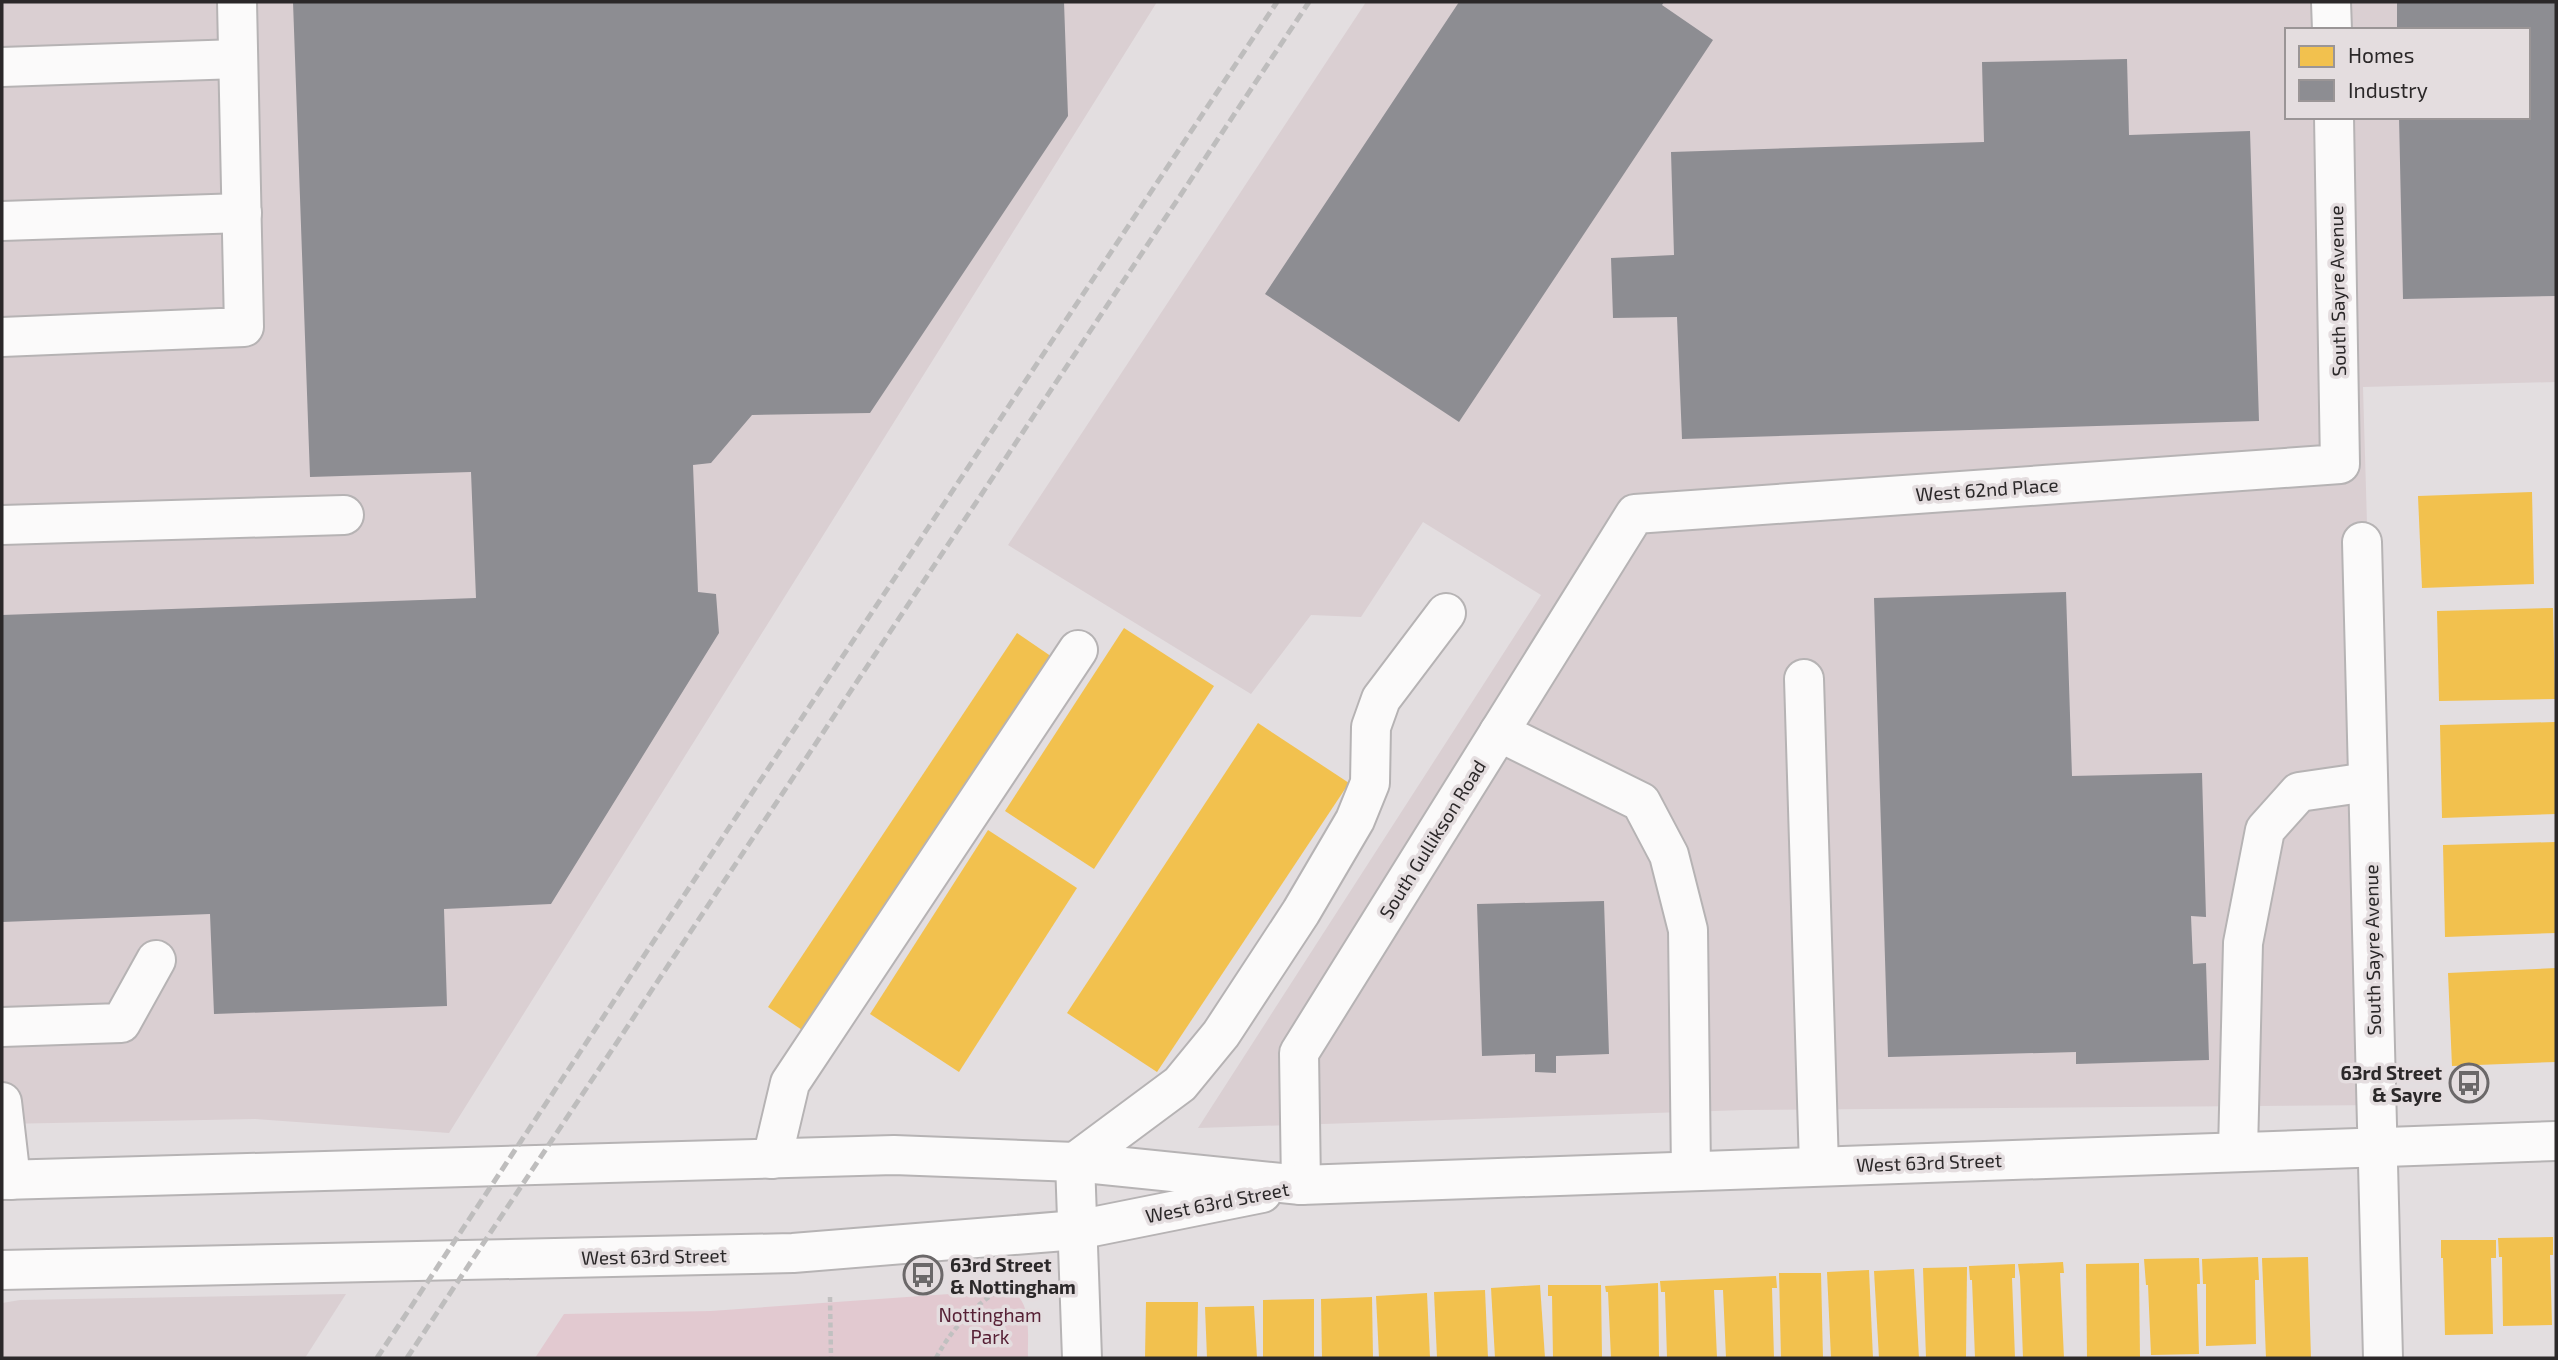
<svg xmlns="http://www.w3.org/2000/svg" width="2558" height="1360" font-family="'Exo 2',sans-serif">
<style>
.built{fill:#dacfd2;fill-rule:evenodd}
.green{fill:#e2c9d0}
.homes{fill:#f2c14e}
.industry{fill:#8d8d92}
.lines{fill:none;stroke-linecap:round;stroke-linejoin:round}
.minor-casing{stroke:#b6b3b4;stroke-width:42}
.major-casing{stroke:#b6b3b4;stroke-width:42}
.path{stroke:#c1c0c0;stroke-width:4.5;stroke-dasharray:5 3.5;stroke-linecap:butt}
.minor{stroke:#fbfafa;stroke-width:38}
.major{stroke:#fbfafa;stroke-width:38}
.rail{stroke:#bebdbd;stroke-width:5;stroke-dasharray:10 5;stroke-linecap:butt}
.labels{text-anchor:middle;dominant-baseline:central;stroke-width:7;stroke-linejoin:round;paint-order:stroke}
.street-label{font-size:19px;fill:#2b2829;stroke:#e4dddf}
.poi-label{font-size:19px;font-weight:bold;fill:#2b2829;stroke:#e4dddf;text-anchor:end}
.park-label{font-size:19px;fill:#562035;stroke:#e4dddf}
</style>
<rect width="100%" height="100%" fill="#e3dee0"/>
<g class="built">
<path d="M 2,2 L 1157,2 L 449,1133 L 255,1119 L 2,1124 Z"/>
<path d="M 1366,2 L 2556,2 L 2556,382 L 2363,387 L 2384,1105 L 1745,1110 L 1198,1128 L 1541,595 L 1423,522 L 1361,617 L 1311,615 L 1251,694 L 1008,545 ZM 2287,30 L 2528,30 L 2528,117 L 2287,117 Z"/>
<path d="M 346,1294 L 305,1358 L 2,1358 L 2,1303 L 20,1300 Z"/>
</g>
<path class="green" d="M 1006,1290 C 1034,1296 1027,1336 1028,1358 L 535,1358 L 564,1314 L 711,1311 Z"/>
<g class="homes">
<path d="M 2532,492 L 2534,584 L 2422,588 L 2418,496 Z"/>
<path d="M 2553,608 L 2555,699 L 2439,701 L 2437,611 Z"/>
<path d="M 1124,628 L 1214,686 L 1094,869 L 1005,811 Z"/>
<path d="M 1017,633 L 1058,661 L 808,1034 L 768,1007 Z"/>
<path d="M 2555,722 L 2556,814 L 2442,818 L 2440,725 Z"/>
<path d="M 1258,723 L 1349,783 L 1157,1072 L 1067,1013 Z"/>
<path d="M 988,830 L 1077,888 L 959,1072 L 870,1014 Z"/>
<path d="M 2556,842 L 2556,933 L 2445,937 L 2443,845 Z"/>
<path d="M 2556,968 L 2556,1062 L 2452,1066 L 2448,973 Z"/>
<path d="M 2553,1237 L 2553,1255 L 2550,1255 L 2552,1325 L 2503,1326 L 2502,1257 L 2499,1257 L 2498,1238 Z"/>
<path d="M 2441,1240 L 2496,1240 L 2496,1258 L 2491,1258 L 2493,1334 L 2445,1335 L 2443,1258 L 2441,1258 Z"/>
<path d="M 2258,1257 L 2259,1280 L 2255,1280 L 2256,1344 L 2206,1346 L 2206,1284 L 2203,1284 L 2202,1259 Z"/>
<path d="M 2308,1257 L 2311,1358 L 2266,1358 L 2262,1258 Z"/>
<path d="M 2199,1258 L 2200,1284 L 2197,1284 L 2199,1354 L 2151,1355 L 2148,1285 L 2146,1285 L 2144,1259 Z"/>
<path d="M 2063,1262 L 2064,1273 L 2060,1273 L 2064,1358 L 2023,1358 L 2020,1277 L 2018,1264 Z"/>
<path d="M 2139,1263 L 2140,1358 L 2087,1358 L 2086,1264 Z"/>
<path d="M 2015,1264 L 2015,1278 L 2012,1278 L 2015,1358 L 1975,1358 L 1972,1280 L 1970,1280 L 1969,1266 Z"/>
<path d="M 1967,1267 L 1966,1358 L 1926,1358 L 1923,1268 Z"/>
<path d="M 1914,1269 L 1919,1358 L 1879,1358 L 1874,1271 Z"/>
<path d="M 1869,1270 L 1873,1358 L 1831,1358 L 1827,1272 Z"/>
<path d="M 1779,1273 L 1821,1273 L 1823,1358 L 1781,1358 Z"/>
<path d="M 1776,1276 L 1777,1288 L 1772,1288 L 1774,1358 L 1726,1358 L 1723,1290 L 1714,1290 L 1717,1358 L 1667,1358 L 1665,1292 L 1661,1292 L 1660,1281 Z"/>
<path d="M 1658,1283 L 1659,1358 L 1611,1358 L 1608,1292 L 1606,1292 L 1605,1286 Z"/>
<path d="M 1540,1285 L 1545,1358 L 1495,1358 L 1491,1288 Z"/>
<path d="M 1548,1285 L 1601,1285 L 1602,1358 L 1553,1358 L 1552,1296 L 1548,1296 Z"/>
<path d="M 1485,1290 L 1488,1358 L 1437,1358 L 1434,1292 Z"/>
<path d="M 1427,1293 L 1430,1358 L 1379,1358 L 1376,1296 Z"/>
<path d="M 1372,1297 L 1373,1358 L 1322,1358 L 1321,1299 Z"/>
<path d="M 1314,1299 L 1314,1358 L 1263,1358 L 1263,1300 Z"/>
<path d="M 1146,1302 L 1198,1302 L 1197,1358 L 1145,1358 Z"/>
<path d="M 1254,1306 L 1257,1358 L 1207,1358 L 1205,1307 Z"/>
</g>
<g class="industry">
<path d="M 293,2 L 1064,2 L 1068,116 L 870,413 L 752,415 L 711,463 L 693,465 L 698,592 L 716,594 L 719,633 L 551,904 L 444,909 L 447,1006 L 214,1014 L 210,914 L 2,922 L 2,615 L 476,598 L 471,472 L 310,477 Z"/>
<path d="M 1459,2 L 1664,2 L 1662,5 L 1713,40 L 1459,422 L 1265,294 Z"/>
<path d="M 2397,2 L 2556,2 L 2556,296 L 2403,299 L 2399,117 L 2528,117 L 2528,30 L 2397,30 Z"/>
<path d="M 2127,59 L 2129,135 L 2250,131 L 2259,421 L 1682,439 L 1677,317 L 1613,318 L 1611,258 L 1674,255 L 1671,152 L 1984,142 L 1982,62 Z"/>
<path d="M 2066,592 L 2072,776 L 2202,773 L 2206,917 L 2191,916 L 2193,964 L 2206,963 L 2209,1060 L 2076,1064 L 2076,1052 L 1888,1057 L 1874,598 Z"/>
<path d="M 1604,901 L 1609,1054 L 1556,1056 L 1556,1073 L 1535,1072 L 1535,1054 L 1482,1056 L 1477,904 Z"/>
</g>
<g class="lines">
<defs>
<g id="minor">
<path d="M 2331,2 L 2332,30"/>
<path d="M 2,67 L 238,59"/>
<path d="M 2,221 L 242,213"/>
<path d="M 2,337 L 244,327 L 237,2"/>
<path d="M 2,525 L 344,515"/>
<path d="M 2362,542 L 2383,1358"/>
<path d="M 1804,679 L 1819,1166"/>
<path d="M 1499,732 L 1641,802 L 1669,855 L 1688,930 L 1691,1171"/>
<path d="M 2,1027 L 121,1023 L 156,960"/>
<path d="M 2,1102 L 11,1180"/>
<path d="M 2238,1151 L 2243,943 L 2265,830 L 2299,792 L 2368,782"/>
<path d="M 772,1159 L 790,1083 L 1078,650"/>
<path d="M 1301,1185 L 1299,1053 L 1635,514 L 2340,464 L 2334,117"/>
<path d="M 1082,1358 L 1075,1162 L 1180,1084 L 1221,1034 L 1301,912 L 1355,820 L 1370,783 L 1371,727 L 1381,699 L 1446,613"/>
</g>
<g id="major">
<path d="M 2,1180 L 894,1155 L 1075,1162 L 1301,1185 L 2556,1141"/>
<path d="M 2,1270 L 793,1253 L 1077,1230 L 1262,1193"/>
</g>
</defs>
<use href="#minor" class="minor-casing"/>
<use href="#major" class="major-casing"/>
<g class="path">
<path d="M 830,1297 L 831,1358"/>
<path d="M 936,1358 C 957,1320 977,1305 1012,1280"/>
</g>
<use href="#minor" class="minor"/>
<use href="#major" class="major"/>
<g class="rail">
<path d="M 377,1358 L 1277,2"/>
<path d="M 407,1358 L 1309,2"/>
</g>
</g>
<defs>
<symbol id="bus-ring" viewBox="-11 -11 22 22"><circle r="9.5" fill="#e4dddf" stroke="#6b6869" stroke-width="1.5"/><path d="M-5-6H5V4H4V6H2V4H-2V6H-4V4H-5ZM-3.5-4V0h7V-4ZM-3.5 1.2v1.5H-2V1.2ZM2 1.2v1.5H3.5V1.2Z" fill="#6b6869"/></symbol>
</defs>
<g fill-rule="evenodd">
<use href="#bus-ring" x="2447" y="1061" width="44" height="44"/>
<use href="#bus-ring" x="901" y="1253" width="44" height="44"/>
</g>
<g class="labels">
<g class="street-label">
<text transform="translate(2337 291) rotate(-91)">South Sayre Avenue</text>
<text transform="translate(1987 489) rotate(-4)">West 62nd Place</text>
<text transform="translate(1432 839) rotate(-58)">South Gullikson Road</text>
<text transform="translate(2372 950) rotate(-91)">South Sayre Avenue</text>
<text transform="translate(1929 1162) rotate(-2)">West 63rd Street</text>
<text transform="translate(1217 1202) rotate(-11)">West 63rd Street</text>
<text transform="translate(654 1256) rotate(-1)">West 63rd Street</text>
</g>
<g class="poi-label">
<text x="2442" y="1072">63rd Street<tspan x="2442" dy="22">&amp; Sayre</tspan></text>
<text x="950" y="1264" text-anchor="start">63rd Street<tspan x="950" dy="22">&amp; Nottingham</tspan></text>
</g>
<g class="park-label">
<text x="990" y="1314">Nottingham<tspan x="990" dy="22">Park</tspan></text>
</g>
</g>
<rect width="2558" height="1360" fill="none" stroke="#2b2829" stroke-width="7"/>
<rect x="2285" y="28" width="245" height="91" fill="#e4dddf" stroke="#9a9596" stroke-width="2"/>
<rect x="2299" y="46" width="35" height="21" fill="#f2c14e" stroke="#9a9596" stroke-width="2"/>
<text x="2348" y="63" font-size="21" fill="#2b2829">Homes</text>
<rect x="2299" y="80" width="35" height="21" fill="#8d8d92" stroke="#9a9596" stroke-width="2"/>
<text x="2348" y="98" font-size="21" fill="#2b2829">Industry</text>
</svg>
